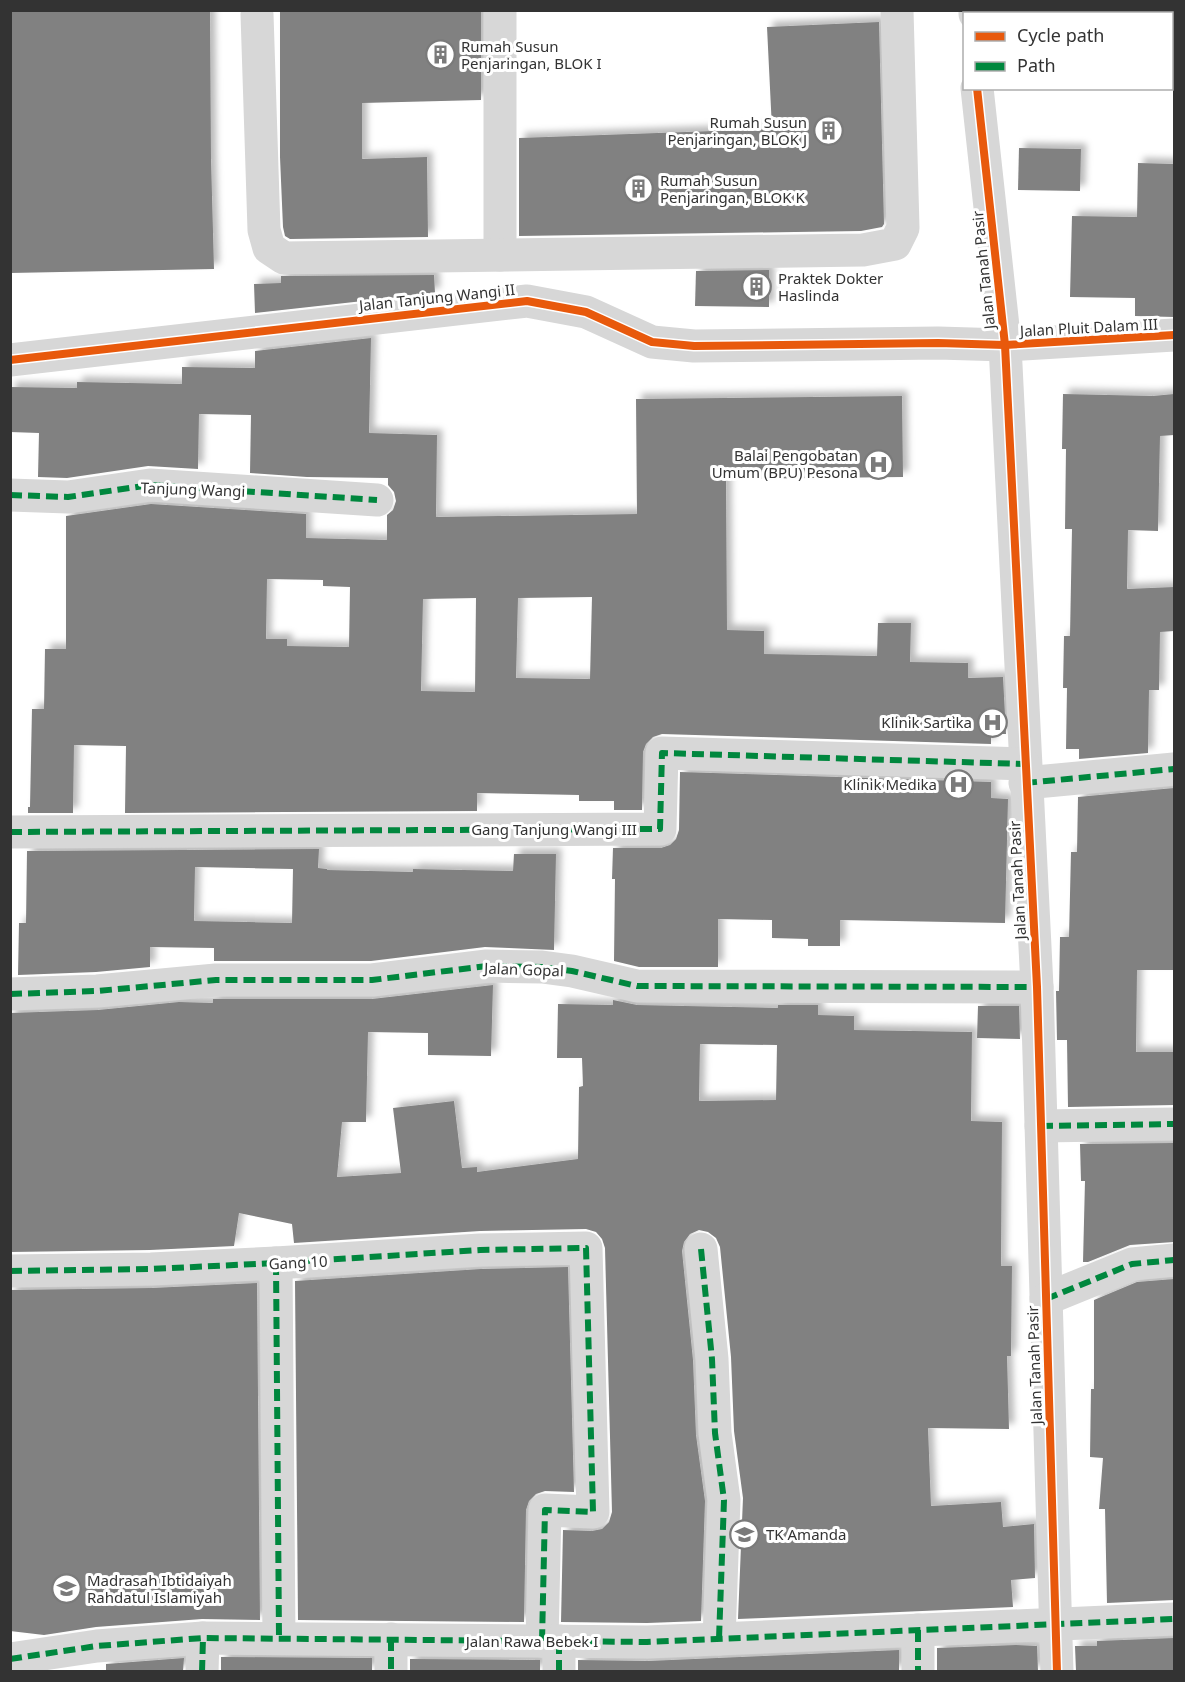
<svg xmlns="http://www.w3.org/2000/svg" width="1185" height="1682" font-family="'Noto Sans',sans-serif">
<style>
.building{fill:#818181;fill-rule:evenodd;filter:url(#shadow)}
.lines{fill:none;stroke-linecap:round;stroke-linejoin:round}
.minor{stroke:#d7d7d7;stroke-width:33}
.quiet{stroke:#00873e;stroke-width:6;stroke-dasharray:12 6;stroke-linecap:butt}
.cycleway-casing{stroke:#fff;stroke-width:11}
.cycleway{stroke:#e8590c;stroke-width:8}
.labels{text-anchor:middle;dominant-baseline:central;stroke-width:6;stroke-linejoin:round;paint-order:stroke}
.poi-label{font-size:15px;fill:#333;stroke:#fff;text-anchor:start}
.street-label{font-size:15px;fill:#333;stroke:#fff}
</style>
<defs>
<filter id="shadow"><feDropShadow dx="5.5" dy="-5.5" stdDeviation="3" flood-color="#0004"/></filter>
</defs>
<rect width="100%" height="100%" fill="#fff"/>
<g class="building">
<path d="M 10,10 L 210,10 L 211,159 L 214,269 L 10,273 Z"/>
<path d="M 280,10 L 481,10 L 481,100 L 362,103 L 362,159 L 427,157 L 428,237 L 290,239 L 285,236 L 283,227 L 280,157 Z"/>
<path d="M 879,22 L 884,224 L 882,227 L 861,231 L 519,236 L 519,138 L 772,129 L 767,27 Z"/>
<path d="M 1019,148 L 1081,149 L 1080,191 L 1018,190 Z"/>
<path d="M 1138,163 L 1174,164 L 1174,317 L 1135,316 L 1135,298 L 1070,297 L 1072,216 L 1137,217 Z"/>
<path d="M 769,270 L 769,307 L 695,306 L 696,271 Z"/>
<path d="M 434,275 L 435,293 L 255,313 L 254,284 L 281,283 L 281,276 Z"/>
<path d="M 371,338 L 369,433 L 437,435 L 436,517 L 637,514 L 636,399 L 902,396 L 903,477 L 726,479 L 727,630 L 764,631 L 764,654 L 877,656 L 878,623 L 911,623 L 910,662 L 968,663 L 968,678 L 1003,677 L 1006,734 L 991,734 L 991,744 L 662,734 L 653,737 L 646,744 L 643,752 L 642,810 L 614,810 L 614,801 L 579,801 L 579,795 L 477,793 L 477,811 L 125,813 L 126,746 L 74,745 L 73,813 L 28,813 L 28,807 L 30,807 L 32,709 L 44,709 L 45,649 L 66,649 L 66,516 L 151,504 L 306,514 L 306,538 L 387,540 L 387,515 L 393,510 L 396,501 L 394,492 L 388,485 L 388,478 L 307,477 L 250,473 L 251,415 L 199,414 L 198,469 L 148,466 L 67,478 L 38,477 L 39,433 L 10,432 L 10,387 L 77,388 L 77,382 L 182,384 L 182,367 L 255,368 L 255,351 ZM 267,579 L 323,580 L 323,586 L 350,587 L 349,647 L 287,646 L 287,639 L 266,639 ZM 592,597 L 590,679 L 516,678 L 518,598 ZM 476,598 L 475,692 L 421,691 L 423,599 Z"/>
<path d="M 1063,394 L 1153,396 L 1174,394 L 1174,435 L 1160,436 L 1158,531 L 1128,530 L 1127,589 L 1174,587 L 1174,631 L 1160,632 L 1159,690 L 1149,690 L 1148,753 L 1079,759 L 1079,749 L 1066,749 L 1067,688 L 1063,688 L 1064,636 L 1070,636 L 1072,529 L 1065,529 L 1066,449 L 1062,449 Z"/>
<path d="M 680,772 L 991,782 L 991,798 L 1008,799 L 1005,923 L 840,920 L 840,946 L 808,946 L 808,939 L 772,938 L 772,920 L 718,919 L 718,967 L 639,967 L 614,961 L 615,879 L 612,879 L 613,848 L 661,848 L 670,845 L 676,839 L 679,830 Z"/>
<path d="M 1174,788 L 1174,970 L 1137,970 L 1136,1052 L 1174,1052 L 1174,1105 L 1068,1107 L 1067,1040 L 1057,1040 L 1056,991 L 1059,991 L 1060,937 L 1069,937 L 1071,852 L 1077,852 L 1078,797 Z"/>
<path d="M 319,849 L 318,868 L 327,869 L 327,870 L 413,872 L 413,869 L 513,871 L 514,854 L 556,854 L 554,950 L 485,947 L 371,961 L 214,961 L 214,948 L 150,947 L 150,967 L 96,972 L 18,975 L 19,923 L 26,923 L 27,851 ZM 195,867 L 293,869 L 292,923 L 194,921 Z"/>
<path d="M 493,985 L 491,1056 L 428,1055 L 428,1033 L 368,1032 L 366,1122 L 342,1122 L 337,1177 L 401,1173 L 393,1108 L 454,1101 L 462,1168 L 477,1167 L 477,1172 L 578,1159 L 579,1087 L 583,1086 L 582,1058 L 557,1058 L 558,1004 L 613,1005 L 613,1000 L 637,1005 L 778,1008 L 778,1005 L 818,1005 L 818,1015 L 854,1016 L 854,1030 L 972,1032 L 971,1121 L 1002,1122 L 1001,1266 L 1012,1266 L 1011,1356 L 1007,1356 L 1009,1429 L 928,1428 L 931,1506 L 1001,1502 L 1003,1527 L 1034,1524 L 1035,1578 L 1011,1580 L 1013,1607 L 738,1619 L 743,1498 L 734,1431 L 731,1357 L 720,1247 L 716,1238 L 708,1232 L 699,1230 L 690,1234 L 684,1242 L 682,1251 L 693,1360 L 696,1435 L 705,1501 L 701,1621 L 647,1623 L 561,1622 L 563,1530 L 592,1531 L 602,1529 L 609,1522 L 612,1512 L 605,1248 L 602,1239 L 596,1232 L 586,1229 L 480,1231 L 294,1243 L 292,1224 L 239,1213 L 234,1246 L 150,1250 L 10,1252 L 10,1013 L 98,1010 L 179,1002 L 213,1003 L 213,999 L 372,999 ZM 700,1044 L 777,1045 L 776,1100 L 699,1101 Z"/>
<path d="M 978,1006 L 1019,1006 L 1020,1039 L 977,1038 Z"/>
<path d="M 1174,1143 L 1174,1242 L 1130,1245 L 1088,1262 L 1083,1262 L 1085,1181 L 1081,1181 L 1080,1144 Z"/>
<path d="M 568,1267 L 574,1492 L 545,1491 L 536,1494 L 529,1501 L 526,1510 L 524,1622 L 298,1620 L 295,1281 L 481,1269 Z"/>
<path d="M 1174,1279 L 1174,1600 L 1107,1603 L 1105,1509 L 1099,1509 L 1103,1458 L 1090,1457 L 1091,1389 L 1094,1389 L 1094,1300 L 1137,1282 Z"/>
<path d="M 257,1283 L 260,1620 L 202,1619 L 96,1627 L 44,1635 L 10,1631 L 10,1290 L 152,1288 Z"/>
<path d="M 1174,1638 L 1174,1671 L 1076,1671 L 1075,1646 L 1097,1646 L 1097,1641 Z"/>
<path d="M 1016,1645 L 1037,1646 L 1038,1671 L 937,1671 L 937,1648 Z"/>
<path d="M 899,1650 L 899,1671 L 578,1671 L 578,1660 L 648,1661 Z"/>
<path d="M 221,1657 L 372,1658 L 372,1671 L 221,1671 Z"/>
<path d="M 184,1658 L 183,1671 L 106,1671 L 106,1664 Z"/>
<path d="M 410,1659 L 540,1660 L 540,1671 L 410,1671 Z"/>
</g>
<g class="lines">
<g class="minor">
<path d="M 500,10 L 500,255"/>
<path d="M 257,14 L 264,230 L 269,248 L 284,258 L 863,250 L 895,244 L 903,228 L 897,10"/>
<path d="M 975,14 L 975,10"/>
<path d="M 977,88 L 1005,345 L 1037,987 L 1057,1672"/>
<path d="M 10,360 L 527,301 L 586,312 L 652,342 L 694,346 L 938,343 L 1005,345 L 1174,335"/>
<path d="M 10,495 L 68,497 L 150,485 L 377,500"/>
<path d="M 1025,783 L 1174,769"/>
<path d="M 10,832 L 660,829 L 662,753 L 1024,764"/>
<path d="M 10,994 L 97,991 L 216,980 L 372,980 L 487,966 L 542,967 L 572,971 L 637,986 L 1037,987"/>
<path d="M 1041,1126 L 1174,1124"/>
<path d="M 701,1249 L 712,1359 L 715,1433 L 724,1500 L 719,1639"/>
<path d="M 276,1263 L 279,1638"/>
<path d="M 10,1271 L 151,1269 L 276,1263 L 480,1250 L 586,1248 L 593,1512 L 545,1510 L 542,1641"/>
<path d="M 1046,1299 L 1132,1264 L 1174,1260"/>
<path d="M 918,1630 L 918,1672"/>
<path d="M 391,1639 L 391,1672"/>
<path d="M 10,1659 L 97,1646 L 203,1638 L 647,1642 L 1174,1619"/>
<path d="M 202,1672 L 203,1638"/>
<path d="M 559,1672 L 559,1641"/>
</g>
<g class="quiet">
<path d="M 10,495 L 68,497 L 150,485 L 377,500"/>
<path d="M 1025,783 L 1174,769"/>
<path d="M 10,832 L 660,829 L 662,753 L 1024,764"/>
<path d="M 10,994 L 97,991 L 216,980 L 372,980 L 487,966 L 542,967 L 572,971 L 637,986 L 1037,987"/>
<path d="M 1041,1126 L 1174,1124"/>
<path d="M 701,1249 L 712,1359 L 715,1433 L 724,1500 L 719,1639"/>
<path d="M 276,1263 L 279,1638"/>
<path d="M 10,1271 L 151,1269 L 276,1263 L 480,1250 L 586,1248 L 593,1512 L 545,1510 L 542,1641"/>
<path d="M 1046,1299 L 1132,1264 L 1174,1260"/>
<path d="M 918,1630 L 918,1672"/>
<path d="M 391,1639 L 391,1672"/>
<path d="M 10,1659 L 97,1646 L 203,1638 L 647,1642 L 1174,1619"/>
<path d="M 202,1672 L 203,1638"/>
<path d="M 559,1672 L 559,1641"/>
</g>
<defs>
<g id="cycleway">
<path d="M 977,88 L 1005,345 L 1037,987 L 1057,1672"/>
<path d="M 10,360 L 527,301 L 586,312 L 652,342 L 694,346 L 938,343 L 1005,345 L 1174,335"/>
</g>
</defs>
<use href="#cycleway" class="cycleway-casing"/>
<use href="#cycleway" class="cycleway"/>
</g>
<defs>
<symbol id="building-ring" viewBox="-11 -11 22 22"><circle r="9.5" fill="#fff" stroke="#7a7a7a" stroke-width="1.5"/><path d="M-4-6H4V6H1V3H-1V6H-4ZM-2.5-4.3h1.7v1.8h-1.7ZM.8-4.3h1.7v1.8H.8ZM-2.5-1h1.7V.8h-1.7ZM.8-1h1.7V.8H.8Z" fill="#7a7a7a"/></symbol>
<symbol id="hospital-ring" viewBox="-11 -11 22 22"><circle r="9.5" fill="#fff" stroke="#7a7a7a" stroke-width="1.5"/><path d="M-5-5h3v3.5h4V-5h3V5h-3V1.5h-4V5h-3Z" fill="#7a7a7a"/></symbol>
<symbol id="school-ring" viewBox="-11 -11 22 22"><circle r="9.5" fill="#fff" stroke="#7a7a7a" stroke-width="1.5"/><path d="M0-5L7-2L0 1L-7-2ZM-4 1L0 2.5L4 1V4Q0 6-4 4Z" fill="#7a7a7a"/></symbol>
</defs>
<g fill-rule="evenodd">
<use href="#building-ring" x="424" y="38" width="33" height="33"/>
<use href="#building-ring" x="812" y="114" width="33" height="33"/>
<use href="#building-ring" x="622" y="172" width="33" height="33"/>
<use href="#building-ring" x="740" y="270" width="33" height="33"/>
<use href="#hospital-ring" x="862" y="448" width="33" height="33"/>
<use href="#hospital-ring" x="976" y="706" width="33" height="33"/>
<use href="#hospital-ring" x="942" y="768" width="33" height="33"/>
<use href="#school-ring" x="728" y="1518" width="33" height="33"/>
<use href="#school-ring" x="50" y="1572" width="33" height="33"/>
</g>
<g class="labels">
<g class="poi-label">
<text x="461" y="46">Rumah Susun<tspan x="461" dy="17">Penjaringan, BLOK I</tspan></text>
<text x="807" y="122" text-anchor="end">Rumah Susun<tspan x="807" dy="17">Penjaringan, BLOK J</tspan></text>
<text x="660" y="180">Rumah Susun<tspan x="660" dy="17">Penjaringan, BLOK K</tspan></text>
<text x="778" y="278">Praktek Dokter<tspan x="778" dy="17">Haslinda</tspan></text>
<text x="858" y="455" text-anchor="end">Balai Pengobatan<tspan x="858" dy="17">Umum (BPU) Pesona</tspan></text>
<text x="972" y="722" text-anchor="end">Klinik Sartika</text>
<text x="937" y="784" text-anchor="end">Klinik Medika</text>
<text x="766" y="1534">TK Amanda</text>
<text x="87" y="1580">Madrasah Ibtidaiyah<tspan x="87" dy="17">Rahdatul Islamiyah</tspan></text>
</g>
<g class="street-label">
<text transform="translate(983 270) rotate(-96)">Jalan Tanah Pasir</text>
<text transform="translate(437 297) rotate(-6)">Jalan Tanjung Wangi II</text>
<text transform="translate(1089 327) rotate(-3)">Jalan Pluit Dalam III</text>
<text transform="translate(193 489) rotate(2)">Tanjung Wangi</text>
<text x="554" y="829">Gang Tanjung Wangi III</text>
<text transform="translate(1017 880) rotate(-93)">Jalan Tanah Pasir</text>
<text transform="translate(524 969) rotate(2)">Jalan Gopal</text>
<text transform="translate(298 1262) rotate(-3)">Gang 10</text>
<text transform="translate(1034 1365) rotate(-92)">Jalan Tanah Pasir</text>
<text x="532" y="1641">Jalan Rawa Bebek I</text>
</g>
</g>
<rect width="1185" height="1682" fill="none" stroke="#333333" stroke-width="24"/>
<rect x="963" y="12" width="210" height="78" fill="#ffffff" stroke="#adadad" stroke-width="1.5"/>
<rect x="975" y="32" width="30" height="9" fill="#e8590c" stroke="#adadad" stroke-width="1.5"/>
<text x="1017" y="42" font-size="18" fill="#333333">Cycle path</text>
<rect x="975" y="62" width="30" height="9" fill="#00873e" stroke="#adadad" stroke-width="1.5"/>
<text x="1017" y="72" font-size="18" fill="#333333">Path</text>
</svg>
